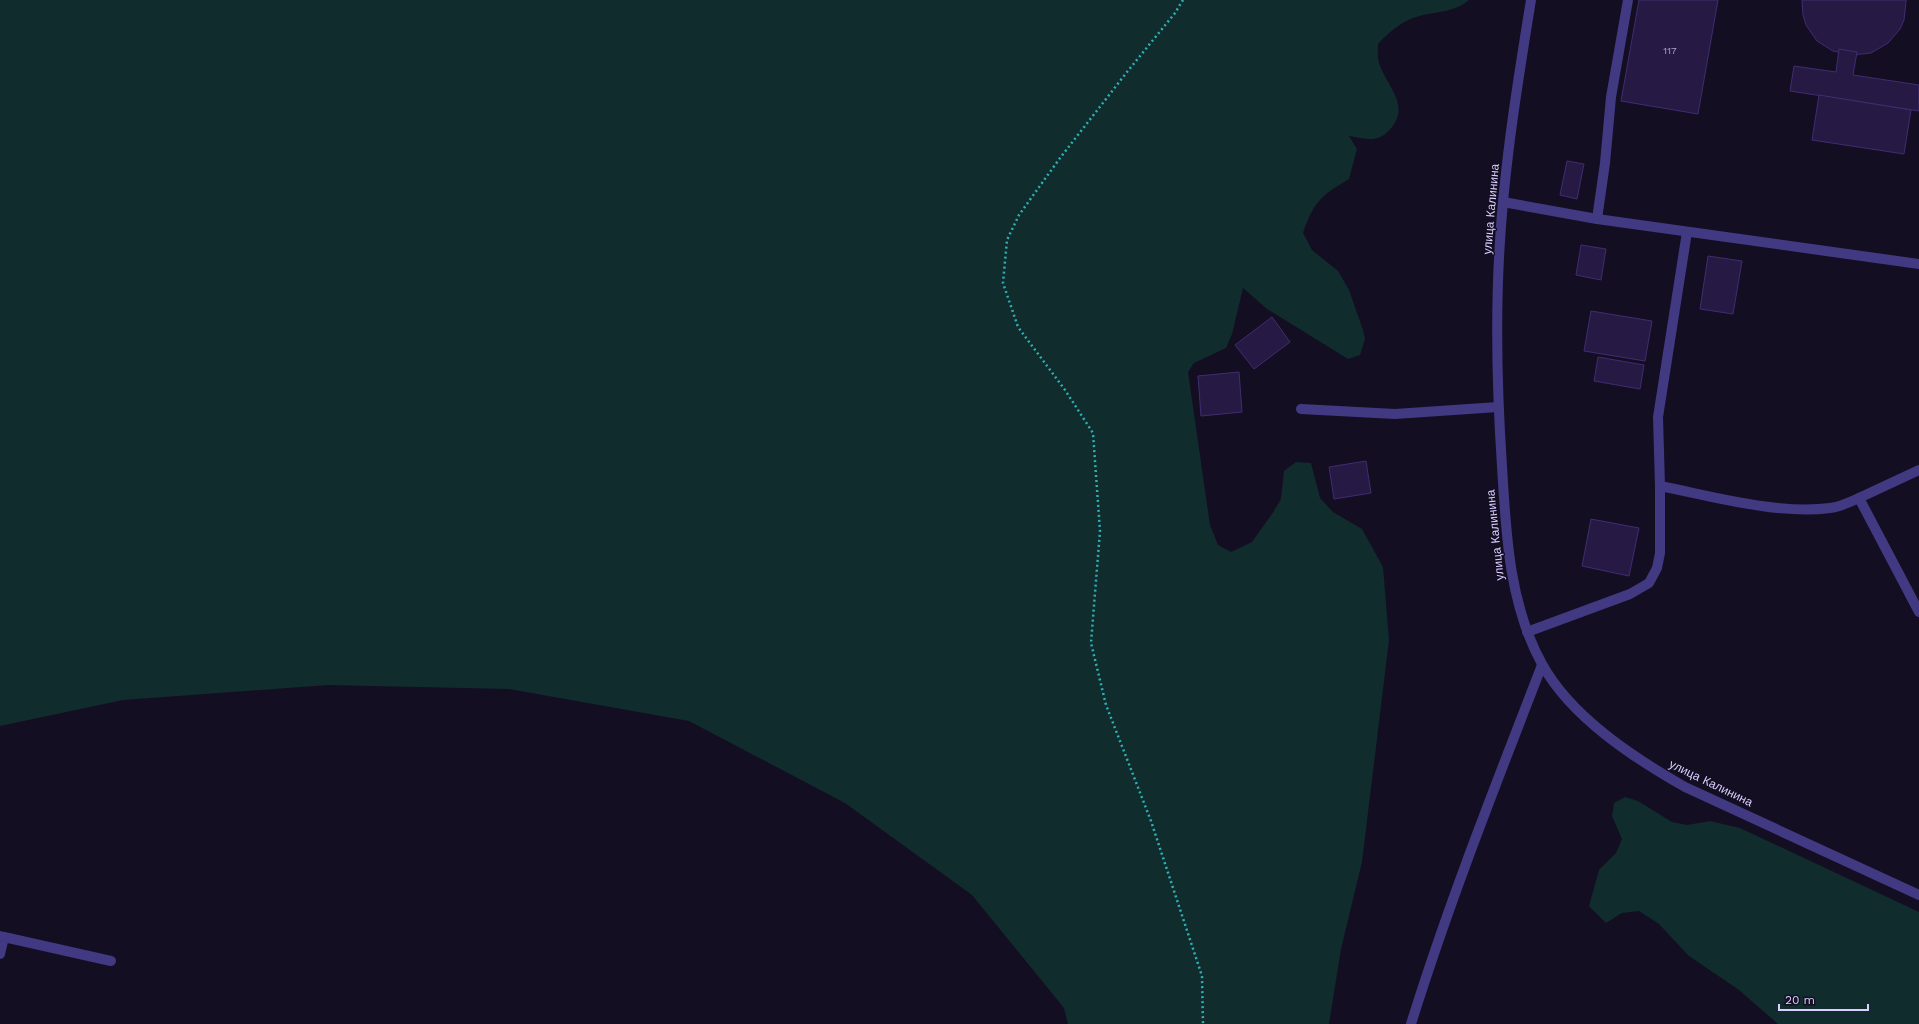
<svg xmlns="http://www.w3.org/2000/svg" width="1919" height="1024" font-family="'Work Sans',sans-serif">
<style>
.green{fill:#112c2d}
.building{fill:#261a44;stroke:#402c71}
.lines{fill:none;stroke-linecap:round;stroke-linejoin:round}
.path{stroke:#2eb1b6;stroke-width:2.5;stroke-dasharray:2 3;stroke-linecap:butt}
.lane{stroke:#423983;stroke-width:10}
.street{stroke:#423983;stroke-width:10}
.labels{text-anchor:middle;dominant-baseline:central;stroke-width:3;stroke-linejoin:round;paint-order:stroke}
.number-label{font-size:10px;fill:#ada2d0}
.street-label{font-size:12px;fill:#dad0ff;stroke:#140e23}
</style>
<rect width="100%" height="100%" fill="#140e23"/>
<g class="green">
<path d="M 0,0 L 1469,0 C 1454,13 1435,11 1416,17 C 1401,22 1389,32 1378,44 C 1378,50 1377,57 1379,63 C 1386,85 1410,104 1392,127 C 1379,144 1367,139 1349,136 L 1357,149 L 1349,179 C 1321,196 1314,201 1303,233 L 1312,250 L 1338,271 L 1349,290 L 1363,330 L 1365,339 L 1360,355 L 1348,359 L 1267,309 L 1243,288 L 1232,334 L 1226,348 L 1194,363 L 1188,372 L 1210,525 L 1218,545 L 1231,552 L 1252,542 L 1272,514 L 1281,499 L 1284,471 L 1296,462 L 1311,463 L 1320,498 L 1333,512 L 1362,529 L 1383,567 L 1389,640 L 1362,862 L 1341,949 L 1329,1024 L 1068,1024 L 1064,1008 L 972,895 L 845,803 L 689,721 L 509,689 L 328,685 L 123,700 L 0,726 Z"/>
<path d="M 1625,797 L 1638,801 L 1672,822 L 1687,825 L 1710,821 L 1740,828 L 1919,912 L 1919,1024 L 1778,1024 L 1739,990 L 1689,956 L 1659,924 L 1639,911 L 1622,913 L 1606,923 L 1589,906 L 1599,870 L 1616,853 L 1622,839 L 1612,816 L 1614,803 Z"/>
</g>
<g class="building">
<path d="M 1639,0 L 1718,0 L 1698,114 L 1621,101 Z"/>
<path d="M 1802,0 L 1906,0 L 1906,1 L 1904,20 L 1900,29 L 1888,43 L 1871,53 L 1852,55 L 1833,51 L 1817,41 L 1806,25 L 1803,15 Z"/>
<path d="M 1839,49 L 1857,52 L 1853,75 L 1919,85 L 1919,111 L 1790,91 L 1794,66 L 1836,72 Z"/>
<path d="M 1819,95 L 1911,110 L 1904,154 L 1812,140 Z"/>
<path d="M 1567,161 L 1584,164 L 1577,199 L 1560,195 Z"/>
<path d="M 1581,245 L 1606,249 L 1601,280 L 1576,275 Z"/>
<path d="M 1708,256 L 1742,261 L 1733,314 L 1700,309 Z"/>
<path d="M 1591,311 L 1652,321 L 1645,361 L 1584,351 Z"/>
<path d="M 1272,317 L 1290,342 L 1254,369 L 1235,345 Z"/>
<path d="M 1598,357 L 1644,365 L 1640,389 L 1594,381 Z"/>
<path d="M 1239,372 L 1242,412 L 1201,416 L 1198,376 Z"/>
<path d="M 1366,461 L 1371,493 L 1334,499 L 1329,467 Z"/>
<path d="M 1591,519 L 1639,528 L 1629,576 L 1582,566 Z"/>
</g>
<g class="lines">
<path class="path" d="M 1183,0 L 1175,13 L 1127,72 L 1060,158 L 1019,215 L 1007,240 L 1003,283 L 1018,327 L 1065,390 L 1093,433 L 1100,531 L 1091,643 L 1106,705 L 1151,821 L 1202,976 L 1203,1024"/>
<g class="lane">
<path d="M 1503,202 L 1597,219 L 1919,264"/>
<path d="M 1597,219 L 1605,163 L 1611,97 L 1628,0"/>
<path d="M 1301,409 L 1395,414 L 1498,407"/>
<path d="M 1660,486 L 1658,417 L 1687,232"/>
<path d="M 1859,498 L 1919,470"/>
<path d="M 1527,632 L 1630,594 L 1649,583 L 1657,568 L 1660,553 L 1660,486 C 1712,496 1778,515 1830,508 C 1840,507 1850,502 1859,498 L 1919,612"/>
<path d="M 0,954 L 4,937 L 111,961"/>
</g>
<g class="street">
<path d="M 1531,0 C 1518,80 1505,160 1500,241 C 1495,316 1497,391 1502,466 C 1506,534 1509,604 1542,664 C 1571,717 1634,758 1685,787 L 1919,895"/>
<path d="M 0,936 L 4,937"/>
<path d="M 1411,1024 C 1449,902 1496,784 1542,665"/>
</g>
</g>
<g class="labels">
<g class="number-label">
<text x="1670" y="50">117</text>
</g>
<g class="street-label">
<text transform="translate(1491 209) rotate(-85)">улица Калинина</text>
<text transform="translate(1495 535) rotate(-96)">улица Калинина</text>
<text transform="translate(1711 783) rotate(26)">улица Калинина</text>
</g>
</g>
<path d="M1779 1004v6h89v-6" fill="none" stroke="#dad0ff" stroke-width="2"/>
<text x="1785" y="1004" font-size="12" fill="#dad0ff" stroke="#140e23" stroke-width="3" paint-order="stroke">20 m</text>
</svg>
